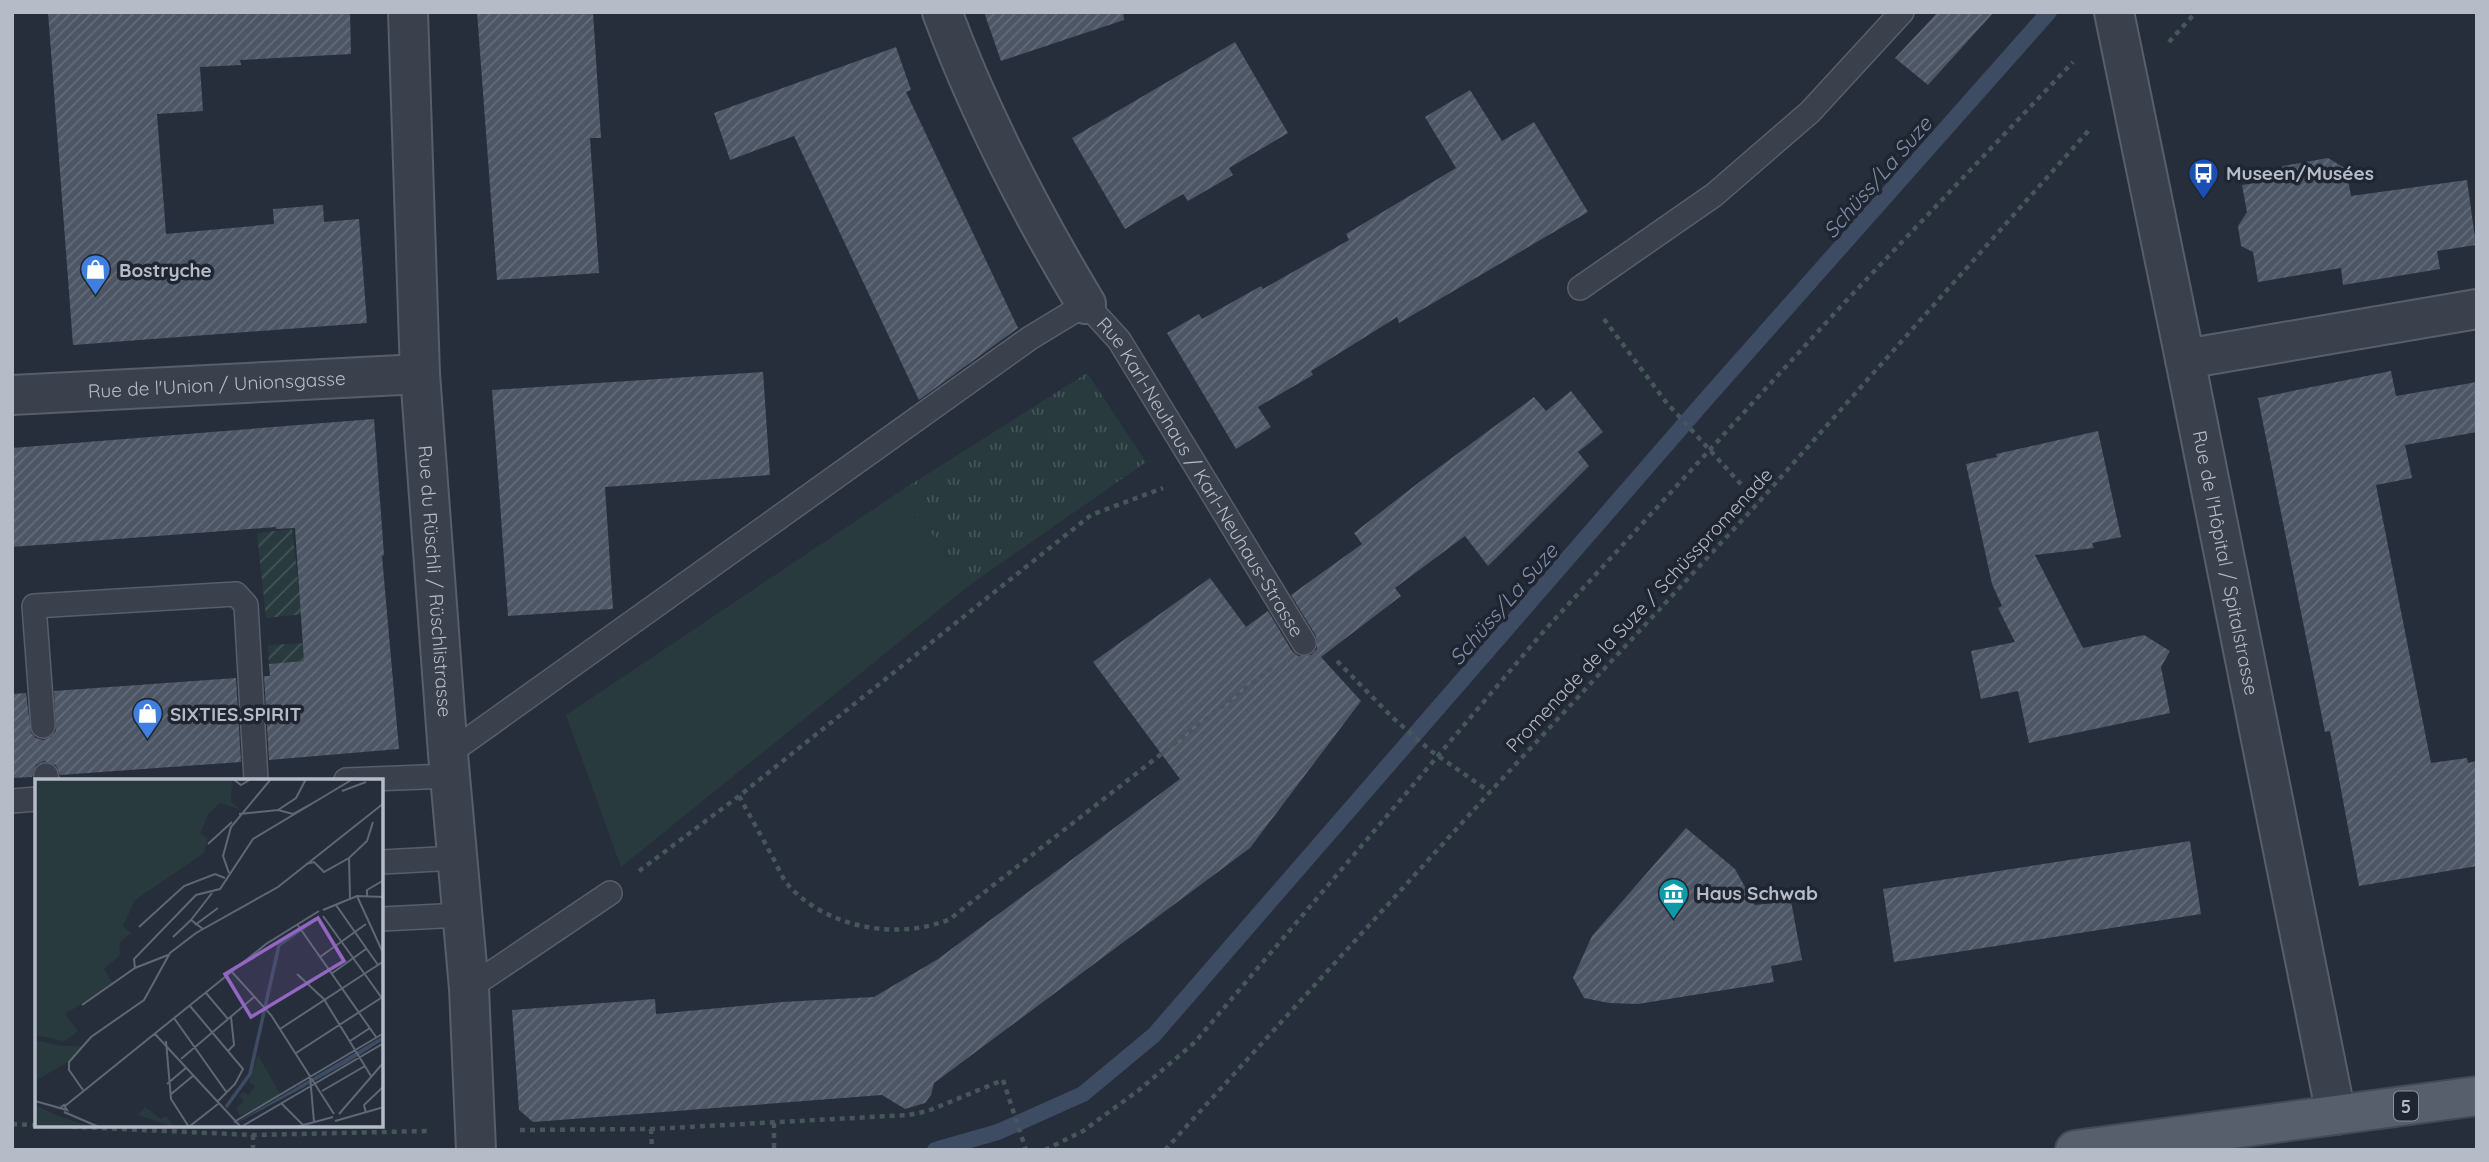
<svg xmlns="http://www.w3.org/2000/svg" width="2489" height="1162" font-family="Quicksand,sans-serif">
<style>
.grass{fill:#283a3d}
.park{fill:url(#park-tufts)}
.garden{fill:url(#garden-furrows)}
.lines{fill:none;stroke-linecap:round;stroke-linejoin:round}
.stream{stroke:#3d4b63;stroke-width:16}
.building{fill:url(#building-hatch)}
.lane-casing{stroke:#585e6a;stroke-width:26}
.street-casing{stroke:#585e6a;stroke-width:42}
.primary-casing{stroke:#434955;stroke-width:42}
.path{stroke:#46565a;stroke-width:4.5;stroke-dasharray:5 5;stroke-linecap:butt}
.lane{stroke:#3a404c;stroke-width:23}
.street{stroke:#3a404c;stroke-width:38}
.primary{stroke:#585f6c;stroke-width:38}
.labels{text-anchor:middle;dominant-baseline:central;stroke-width:7;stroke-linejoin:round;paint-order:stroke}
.shield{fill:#1f2531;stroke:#898f9a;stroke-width:2}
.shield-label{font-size:18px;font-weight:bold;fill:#b6bcc7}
.poi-label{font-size:19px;font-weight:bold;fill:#b6bcc7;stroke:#1f2531;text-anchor:start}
.street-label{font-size:19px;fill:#b6bcc7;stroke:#1f2531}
.water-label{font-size:21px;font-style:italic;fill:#8090ac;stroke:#1f2531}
.inset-river{fill:none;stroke:#3d4b63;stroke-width:3.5}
.inset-road{fill:none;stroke:#606774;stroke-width:2}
.view{fill:#9366c2;fill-opacity:0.15;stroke:#9366c2;stroke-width:3.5}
.inset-edge{fill:none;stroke:#b6bcc7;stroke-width:3.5}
</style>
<defs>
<pattern id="park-tufts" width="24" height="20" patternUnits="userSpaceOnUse" patternTransform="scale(1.75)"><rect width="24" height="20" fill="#283a3d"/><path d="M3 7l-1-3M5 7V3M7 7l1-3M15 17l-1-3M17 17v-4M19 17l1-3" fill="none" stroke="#455558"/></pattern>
<pattern id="garden-furrows" width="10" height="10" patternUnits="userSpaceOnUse" patternTransform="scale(1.75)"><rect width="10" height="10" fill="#283a3d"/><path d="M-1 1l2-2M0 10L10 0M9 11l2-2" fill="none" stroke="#455558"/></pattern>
<pattern id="building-hatch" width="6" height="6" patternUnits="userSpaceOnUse" patternTransform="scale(1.75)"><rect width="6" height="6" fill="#4d5665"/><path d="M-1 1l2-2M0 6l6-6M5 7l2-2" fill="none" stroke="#646c7a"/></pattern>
</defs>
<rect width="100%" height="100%" fill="#262e3c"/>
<path class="grass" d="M 899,492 L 971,584 L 621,867 L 566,715 Z"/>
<path class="park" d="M 1087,373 L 1146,462 L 971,584 L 899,492 Z"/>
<path class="garden" d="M 292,529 L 299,589 L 388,641 L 391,655 L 269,664 L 268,645 L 307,643 L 305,614 L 266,618 L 257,533 Z"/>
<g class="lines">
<path class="stream" d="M 935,1150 L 998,1132 L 1083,1094 L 1154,1035 L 1707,398 L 2049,12"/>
</g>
<g class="building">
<path d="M 48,12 L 350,12 L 351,54 L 240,60 L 241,65 L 200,67 L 203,111 L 157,114 L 166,234 L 274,224 L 273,209 L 323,205 L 324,222 L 359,219 L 367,323 L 73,345 Z"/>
<path d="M 477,12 L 593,12 L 601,138 L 590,138 L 599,273 L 497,280 Z"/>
<path d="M 984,12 L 1123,12 L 1124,20 L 1001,61 Z"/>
<path d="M 1938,12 L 1994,12 L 1928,85 L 1895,58 Z"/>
<path d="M 1235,42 L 1288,133 L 1229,168 L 1233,175 L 1188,201 L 1183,194 L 1125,229 L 1072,138 Z"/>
<path d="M 896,47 L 911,90 L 906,92 L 1018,328 L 919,400 L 794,136 L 730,160 L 714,113 Z"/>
<path d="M 1470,90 L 1502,141 L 1534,122 L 1588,212 L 1399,323 L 1397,317 L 1311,371 L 1313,375 L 1258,407 L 1271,427 L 1236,449 L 1167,333 L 1199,314 L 1202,319 L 1261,286 L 1263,289 L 1349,240 L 1346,234 L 1456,168 L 1425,117 Z"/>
<path d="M 2328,158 L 2346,169 L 2351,196 L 2467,180 L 2476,245 L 2437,251 L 2440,269 L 2343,285 L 2341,268 L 2258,282 L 2253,252 L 2241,246 L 2238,226 L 2247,212 L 2242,185 L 2263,182 L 2283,166 Z"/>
<path d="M 2391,371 L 2396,396 L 2477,382 L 2477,432 L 2405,445 L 2412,478 L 2376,485 L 2431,763 L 2467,758 L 2468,763 L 2477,761 L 2477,866 L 2359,886 L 2330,731 L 2325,732 L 2258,398 Z"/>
<path d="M 763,372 L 770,475 L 605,487 L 613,609 L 508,616 L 492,390 Z"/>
<path d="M 1571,391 L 1603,432 L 1578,452 L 1589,466 L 1488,566 L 1465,536 L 1395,588 L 1401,596 L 1321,657 L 1361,701 L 1250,848 L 934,1083 L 931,1095 L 925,1103 L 905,1109 L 882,1095 L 533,1122 L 519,1110 L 512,1010 L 655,999 L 656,1014 L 782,1002 L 874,997 L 938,959 L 1180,779 L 1093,662 L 1210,578 L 1246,627 L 1268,611 L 1292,651 L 1298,656 L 1311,655 L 1317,649 L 1316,636 L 1291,595 L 1362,544 L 1354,533 L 1422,480 L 1534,397 L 1546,411 Z"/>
<path d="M 374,419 L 384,555 L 382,556 L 399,749 L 269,760 L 264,676 L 270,676 L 269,664 L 304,661 L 295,528 L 276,529 L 276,527 L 12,547 L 12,448 Z"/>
<path d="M 2098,431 L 2121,537 L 2092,543 L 2094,548 L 2035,555 L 2083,648 L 2144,635 L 2170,651 L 2161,667 L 2170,713 L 2029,743 L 2018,691 L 1981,699 L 1971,651 L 2015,642 L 1998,608 L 2002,606 L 1992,584 L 1966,464 L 1997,457 L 1996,454 Z"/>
<path d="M 236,678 L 241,762 L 60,775 L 56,765 L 44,761 L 36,765 L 32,777 L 12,778 L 12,694 L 26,693 L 31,733 L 36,738 L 43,740 L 51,737 L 56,731 L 54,691 Z"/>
<path d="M 1686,828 L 1735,869 L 1755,905 L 1791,901 L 1802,960 L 1771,966 L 1774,982 L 1638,1004 L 1609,1003 L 1584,998 L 1573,978 L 1592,936 Z"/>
<path d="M 2190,841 L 2201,914 L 1894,962 L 1883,889 Z"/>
</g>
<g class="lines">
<defs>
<g id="lane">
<path d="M 1580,288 L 1714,195 L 1810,112 L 1902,12"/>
<path d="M 43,726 L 34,606 L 236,594 L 246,605 L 256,780"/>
<path id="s1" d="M 448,754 L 1030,338 L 1086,304 L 1119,340 L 1304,643"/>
<path d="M 46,775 L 47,780"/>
<path d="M 346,780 L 450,776"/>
<path d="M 12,801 L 37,799"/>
<path d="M 382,862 L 457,858"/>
<path d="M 382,919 L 462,915"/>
<path d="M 469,988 L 610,893"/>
</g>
<g id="street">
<path id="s2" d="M 408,12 L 420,374 L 448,754 L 469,988 L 476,1150"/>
<path d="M 942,12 C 980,114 1030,211 1086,304"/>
<path id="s3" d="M 2114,12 L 2185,359 L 2336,1115"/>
<path d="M 2185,359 L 2477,309"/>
<path id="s4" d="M 12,395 L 420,374"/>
</g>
<path id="primary" d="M 2075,1150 L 2477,1096"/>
</defs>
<use href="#lane" class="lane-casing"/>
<use href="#street" class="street-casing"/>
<use href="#primary" class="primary-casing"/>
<g class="path">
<path d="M 2169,42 L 2196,12"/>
<path d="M 1604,319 L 1666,402 L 1758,503"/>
<path d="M 1337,661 L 1393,718 L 1431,751 L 1490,792"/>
<path d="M 739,796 C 750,816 762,837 773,858 C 778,867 782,878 789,886 C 827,928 899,941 950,919 L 1274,666"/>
<path d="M 639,871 L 739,796 L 1091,515 L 1163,488"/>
<path d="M 774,1123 L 774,1150"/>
<path d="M 12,1124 L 253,1135 L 428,1131"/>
<path d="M 651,1129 L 652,1150"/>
<path d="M 520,1130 L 651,1129 L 908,1115 L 928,1111 L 1003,1080 L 1026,1150"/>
<path d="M 253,1135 L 253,1150"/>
<path d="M 1045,1150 L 1083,1131 L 1139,1090 L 1195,1042 L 1543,632 L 1845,302 L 2073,62"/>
<path d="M 1165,1150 L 1490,792 L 1758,503 L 2090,129"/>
</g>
<use href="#lane" class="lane"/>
<use href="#street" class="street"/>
<use href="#primary" class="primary"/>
</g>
<defs>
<symbol id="bus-pin" viewBox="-11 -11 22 30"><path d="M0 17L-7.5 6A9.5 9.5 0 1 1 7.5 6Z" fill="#1a4fb4" stroke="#1f2531"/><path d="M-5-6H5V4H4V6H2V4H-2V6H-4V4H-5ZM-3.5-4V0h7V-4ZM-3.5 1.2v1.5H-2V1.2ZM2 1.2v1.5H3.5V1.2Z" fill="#fff"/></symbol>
<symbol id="shop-pin" viewBox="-11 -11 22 30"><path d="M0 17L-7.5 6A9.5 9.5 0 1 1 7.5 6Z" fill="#3f7fe0" stroke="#1f2531"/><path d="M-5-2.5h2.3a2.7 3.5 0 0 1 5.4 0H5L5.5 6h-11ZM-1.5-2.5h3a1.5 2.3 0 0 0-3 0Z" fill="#fff"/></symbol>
<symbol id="museum-pin" viewBox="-11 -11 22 30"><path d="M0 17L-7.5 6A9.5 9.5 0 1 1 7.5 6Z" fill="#0f9aa8" stroke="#1f2531"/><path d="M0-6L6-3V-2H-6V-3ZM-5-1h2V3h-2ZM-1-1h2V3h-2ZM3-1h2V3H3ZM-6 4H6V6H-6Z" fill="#fff"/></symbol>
</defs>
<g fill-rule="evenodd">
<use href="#bus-pin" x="2186" y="156" width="35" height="47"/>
<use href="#shop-pin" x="78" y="252" width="35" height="47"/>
<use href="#shop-pin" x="130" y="696" width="35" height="47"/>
<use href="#museum-pin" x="1656" y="876" width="35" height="47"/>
</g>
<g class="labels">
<rect class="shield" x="2394" y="1091.5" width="24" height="29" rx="5"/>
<g class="shield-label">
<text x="2406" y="1106">5</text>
</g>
<g class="poi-label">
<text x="2226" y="173">Museen/Musées</text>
<text x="119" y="270">Bostryche</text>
<text x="170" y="714">SIXTIES.SPIRIT</text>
<text x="1696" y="893">Haus Schwab</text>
</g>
<g class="street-label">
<text stroke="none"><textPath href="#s4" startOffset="205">Rue de l'Union / Unionsgasse</textPath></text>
<text stroke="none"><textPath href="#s1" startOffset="989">Rue Karl-Neuhaus / Karl-Neuhaus-Strasse</textPath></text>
<text stroke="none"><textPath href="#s3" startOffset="562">Rue de l'Hôpital / Spitalstrasse</textPath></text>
<text stroke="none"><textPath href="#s2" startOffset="570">Rue du Rüschli / Rüschlistrasse</textPath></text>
<text transform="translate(1639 610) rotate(-47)">Promenade de la Suze / Schüsspromenade</text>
</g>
<g class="water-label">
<text transform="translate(1877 177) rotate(-49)">Schüss/La Suze</text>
<text transform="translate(1503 604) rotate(-49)">Schüss/La Suze</text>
</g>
</g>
<g transform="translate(35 779)">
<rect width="348" height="348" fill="#262e3c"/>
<path d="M 110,328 L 126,340 L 131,337 L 139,348 L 103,336 Z" fill="#283a3d"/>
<path d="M 0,0 L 197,0 L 196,23 L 206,31 L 185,24 L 174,34 L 165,54 L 173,59 L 169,74 L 100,121 L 88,147 L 96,154 L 84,164 L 85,176 L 69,190 L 78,205 L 30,235 L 43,252 L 30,262 L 0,256 ZM 0,261 L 26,267 L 49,267 L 33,283 L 0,302 Z" fill="#283a3d"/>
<path d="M 223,276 L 245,315 L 205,337 L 201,330 L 209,322 L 204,317 L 208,313 L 214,316 L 220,307 L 214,303 ZM 0,326 L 21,336 L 56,348 L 0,348 Z" fill="#283a3d"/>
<path d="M 348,257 L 348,261 L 312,284 L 281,301 L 279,298 ZM 269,304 L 271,307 L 194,348 Z" fill="#3d4b63"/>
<path class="inset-river" d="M 265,308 L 285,297M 191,328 L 215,295 L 244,166 L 281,140"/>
<path class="inset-road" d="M 198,0 L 206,6 L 216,0M 307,12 L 331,3M 243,31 L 261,19 L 271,0M 204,35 L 243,31 L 258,35 L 276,25M 173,65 L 197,43M 314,79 L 315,119M 271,85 L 279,83 L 289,93 L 314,79 L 332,62 L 338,43M 194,94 L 188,77 L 196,48 L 236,0M 322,117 L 349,176M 332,117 L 332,111 L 349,101M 301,126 L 343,186M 288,131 L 322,117 L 349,118M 288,137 L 349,222M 262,145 L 341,258M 160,146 L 183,129M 104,148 L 149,107 L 180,95 L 190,99M 168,150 L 156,141 L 177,114M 138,158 L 156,141M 285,178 L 331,145M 100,189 L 99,180 L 161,116 L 185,110 L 218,60 L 318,0M 197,193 L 236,236 L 299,335M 262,195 L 291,222M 296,195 L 331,170M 171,214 L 193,240M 290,222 L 336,297M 47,226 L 100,189 L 133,176M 155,227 L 208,290 L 200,305 L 182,323M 139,239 L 192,314M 245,250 L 349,182M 120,255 L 206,348M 131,262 L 136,320 L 154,348M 315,262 L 335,249M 193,272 L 199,266 L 196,238M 261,274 L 346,219M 146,280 L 219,218M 275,297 L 279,343M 132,305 L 152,288M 48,311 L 34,291 L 34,283 L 56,258 L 109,221 L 135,174 L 161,154 L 243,108 L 349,24M 287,312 L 330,287M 135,316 L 159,296M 0,322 L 32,331 L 29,326 L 25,329M 247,325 L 270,348M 30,327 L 231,165 L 284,132M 29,333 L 64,348M 331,334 L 329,326 L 349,307M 304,335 L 349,283M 300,342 L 349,328M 199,343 L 349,254M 155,347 L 183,325M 206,348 L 349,264M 261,348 L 298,338"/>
<path class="view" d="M 283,139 L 309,182 L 216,238 L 190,195 Z"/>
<rect width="348" height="348" class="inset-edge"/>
</g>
<rect width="2489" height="1162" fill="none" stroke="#b6bcc7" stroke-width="28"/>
</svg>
